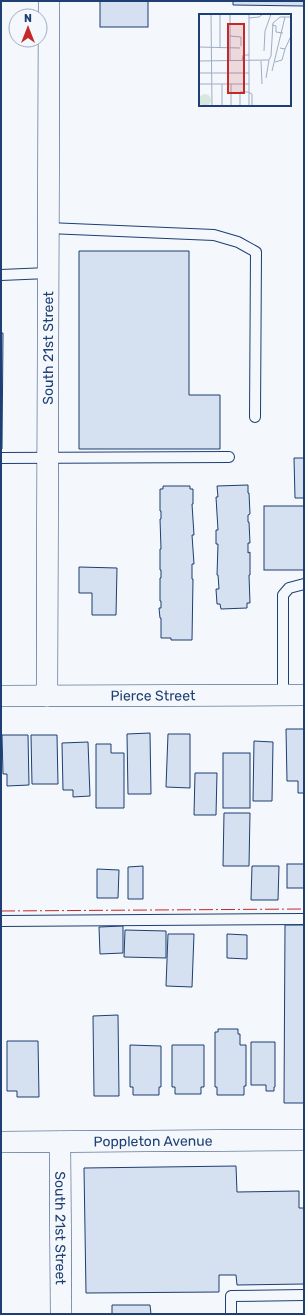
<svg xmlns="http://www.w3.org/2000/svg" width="305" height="1315" font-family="Rubik,sans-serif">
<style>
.building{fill:#d5e0f0;stroke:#1d3f73}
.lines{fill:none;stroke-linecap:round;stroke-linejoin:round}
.lane-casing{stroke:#1d3f73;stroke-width:12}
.street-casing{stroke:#1d3f73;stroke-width:22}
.lane{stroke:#f4f7fb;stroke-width:10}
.street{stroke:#f4f7fb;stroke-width:21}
.power{stroke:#c62828;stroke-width:1;stroke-dasharray:14 3 2 3;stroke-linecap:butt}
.labels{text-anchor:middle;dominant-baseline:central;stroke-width:3;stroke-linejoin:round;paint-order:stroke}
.street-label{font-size:14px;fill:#1d3f73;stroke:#f4f7fb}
.inset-road{fill:none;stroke:#9eadc5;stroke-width:1}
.view{fill:#c62828;fill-opacity:0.15;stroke:#c62828;stroke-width:2}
.inset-edge{fill:none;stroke:#1d3f73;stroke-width:2}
</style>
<rect width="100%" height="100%" fill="#f4f7fb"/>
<g class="building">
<rect x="100" y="1" width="48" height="26"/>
<path d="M 233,1 L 304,1 L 304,6 L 233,5 Z"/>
<path d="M 79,251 L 189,251 L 189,395 L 220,395 L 220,449 L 79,449 Z"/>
<path d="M 1,333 L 3,333 L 2,449 L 1,449 Z"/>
<path d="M 294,458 L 304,458 L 304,498 L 295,498 Z"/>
<path d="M 248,485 L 248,493 L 249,493 L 250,514 L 248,515 L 248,522 L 249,522 L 250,543 L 248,543 L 248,553 L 250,552 L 250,575 L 249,575 L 250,603 L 247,603 L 247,608 L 221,609 L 220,604 L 217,604 L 216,589 L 219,589 L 218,575 L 217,575 L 218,544 L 216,544 L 216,530 L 218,530 L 216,497 L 218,497 L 217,486 Z"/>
<path d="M 163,486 L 190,486 L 190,489 L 193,489 L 193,504 L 192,504 L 194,535 L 192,535 L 194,564 L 192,564 L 192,579 L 193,579 L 192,640 L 171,640 L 171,638 L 161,638 L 161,618 L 160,618 L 159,608 L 161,608 L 161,601 L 160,601 L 160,578 L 161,578 L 161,570 L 160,570 L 160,549 L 161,549 L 160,519 L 161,519 L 161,511 L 160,511 L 160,489 L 163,489 Z"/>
<rect x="264" y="506" width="40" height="64"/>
<path d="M 79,567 L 117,568 L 116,615 L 92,615 L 92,593 L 79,593 Z"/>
<path d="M 286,729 L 304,729 L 304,793 L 298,793 L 298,781 L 287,781 Z"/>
<path d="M 150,733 L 151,794 L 128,794 L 127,734 Z"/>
<path d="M 168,734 L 190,734 L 190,788 L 166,787 Z"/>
<path d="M 2,735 L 28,735 L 29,785 L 7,786 L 7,774 L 3,774 Z"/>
<path d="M 31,735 L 57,735 L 58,784 L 32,784 Z"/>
<path d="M 254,741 L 273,742 L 272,801 L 253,801 Z"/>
<path d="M 88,742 L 90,796 L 73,797 L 73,790 L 63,790 L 62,743 Z"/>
<path d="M 96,744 L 111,744 L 111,753 L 124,753 L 124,808 L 96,808 Z"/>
<rect x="223" y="753" width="27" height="55"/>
<path d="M 195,773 L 217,773 L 216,815 L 194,815 Z"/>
<path d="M 224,813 L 250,813 L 249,866 L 223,866 Z"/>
<rect x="287" y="864" width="17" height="24"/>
<path d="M 143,866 L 143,899 L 128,899 L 128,867 Z"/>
<path d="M 252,866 L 279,866 L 278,900 L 251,900 Z"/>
<path d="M 97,869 L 119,870 L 118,898 L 97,898 Z"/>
<path d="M 285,925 L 304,925 L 304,1103 L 284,1103 Z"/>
<path d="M 123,926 L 123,953 L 100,954 L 99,927 Z"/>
<path d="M 125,930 L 166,931 L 166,958 L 124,957 Z"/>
<path d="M 168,934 L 194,934 L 192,987 L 166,986 Z"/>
<path d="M 227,934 L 247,935 L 247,959 L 227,958 Z"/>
<path d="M 118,1015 L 119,1096 L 94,1096 L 93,1016 Z"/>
<path d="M 218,1029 L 238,1029 L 238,1034 L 240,1034 L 240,1045 L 246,1045 L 246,1086 L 244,1086 L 244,1095 L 217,1095 L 217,1087 L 215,1087 L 215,1032 L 218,1032 Z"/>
<path d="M 7,1041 L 38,1041 L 39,1097 L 17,1097 L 17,1091 L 7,1091 Z"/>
<path d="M 251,1042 L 275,1042 L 275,1087 L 274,1087 L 274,1091 L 266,1091 L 266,1085 L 251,1085 Z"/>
<path d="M 130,1045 L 161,1046 L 161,1087 L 159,1087 L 159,1095 L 133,1095 L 133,1087 L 130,1087 Z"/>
<path d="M 172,1045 L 204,1045 L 204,1087 L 201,1087 L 201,1094 L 175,1094 L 175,1087 L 172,1087 Z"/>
<path d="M 236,1166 L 237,1192 L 299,1191 L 299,1208 L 304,1208 L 304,1284 L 237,1285 L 236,1275 L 219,1275 L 219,1292 L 86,1293 L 84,1168 Z"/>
<path d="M 112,1305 L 150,1305 L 151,1314 L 112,1314 Z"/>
</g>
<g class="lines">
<defs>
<g id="lane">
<path d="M 48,228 L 214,235 L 238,242 L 256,252 L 255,417"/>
<path d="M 1,275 L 48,273"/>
<path d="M 1,458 L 229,457"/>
<path d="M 283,696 L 283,595 L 289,588 L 304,584"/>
<path d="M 1,921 L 304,919"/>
<path d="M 231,1314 L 231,1296 L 304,1295"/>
</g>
<g id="street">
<path id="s1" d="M 1,696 L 304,695"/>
<path id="s2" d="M 47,696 L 49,1"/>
<path id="s3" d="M 1,1142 L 304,1140"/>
<path id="s4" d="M 60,1142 L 61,1314"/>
</g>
</defs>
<use href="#lane" class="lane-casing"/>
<use href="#street" class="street-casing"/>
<use href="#lane" class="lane"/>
<use href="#street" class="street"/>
<path class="power" d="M 1,911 L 304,909"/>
</g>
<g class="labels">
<g class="street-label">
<text stroke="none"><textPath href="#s2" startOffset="348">South 21st Street</textPath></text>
<text stroke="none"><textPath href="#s1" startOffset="152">Pierce Street</textPath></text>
<text stroke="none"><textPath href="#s3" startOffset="152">Poppleton Avenue</textPath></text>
<text stroke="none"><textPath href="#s4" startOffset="86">South 21st Street</textPath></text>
</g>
</g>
<g transform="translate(199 14)">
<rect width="92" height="92" fill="#f4f7fb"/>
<path d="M0 86a6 6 0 1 1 12 0a6 6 0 1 1-12 0Z" fill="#d7e8df"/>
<path class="inset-road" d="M 12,0 L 13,92M 50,4 L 60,3 L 64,0M 73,11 L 77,12 L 77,18 L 84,19M 31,22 L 42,23 L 42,32M 0,33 L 41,34M 21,34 L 21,0M 81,34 L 86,35 L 92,22M 65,37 L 66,17 L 72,0M 0,47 L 70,46 L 72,42 L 74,9 L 81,3 L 92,3M 31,47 L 31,0M 43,47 L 44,41 L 50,41M 62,47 L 63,70M 76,48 L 83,46 L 86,35M 73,57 L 86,3M 0,59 L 50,59M 67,64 L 70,46M 0,70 L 50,70M 23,70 L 23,92M 32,70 L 32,92M 41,92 L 41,78 L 49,78 L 53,80 L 53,92M 50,92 L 50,0"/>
<path class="view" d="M 29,10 L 45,10 L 45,79 L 29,79 Z"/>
<rect width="92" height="92" class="inset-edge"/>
</g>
<rect width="305" height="1315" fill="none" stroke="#1d3f73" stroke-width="4"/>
<g transform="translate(28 28)"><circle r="19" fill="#f4f7fb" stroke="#9eadc5"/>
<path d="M0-3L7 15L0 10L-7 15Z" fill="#c62828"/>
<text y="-6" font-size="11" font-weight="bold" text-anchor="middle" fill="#1d3f73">N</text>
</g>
</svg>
